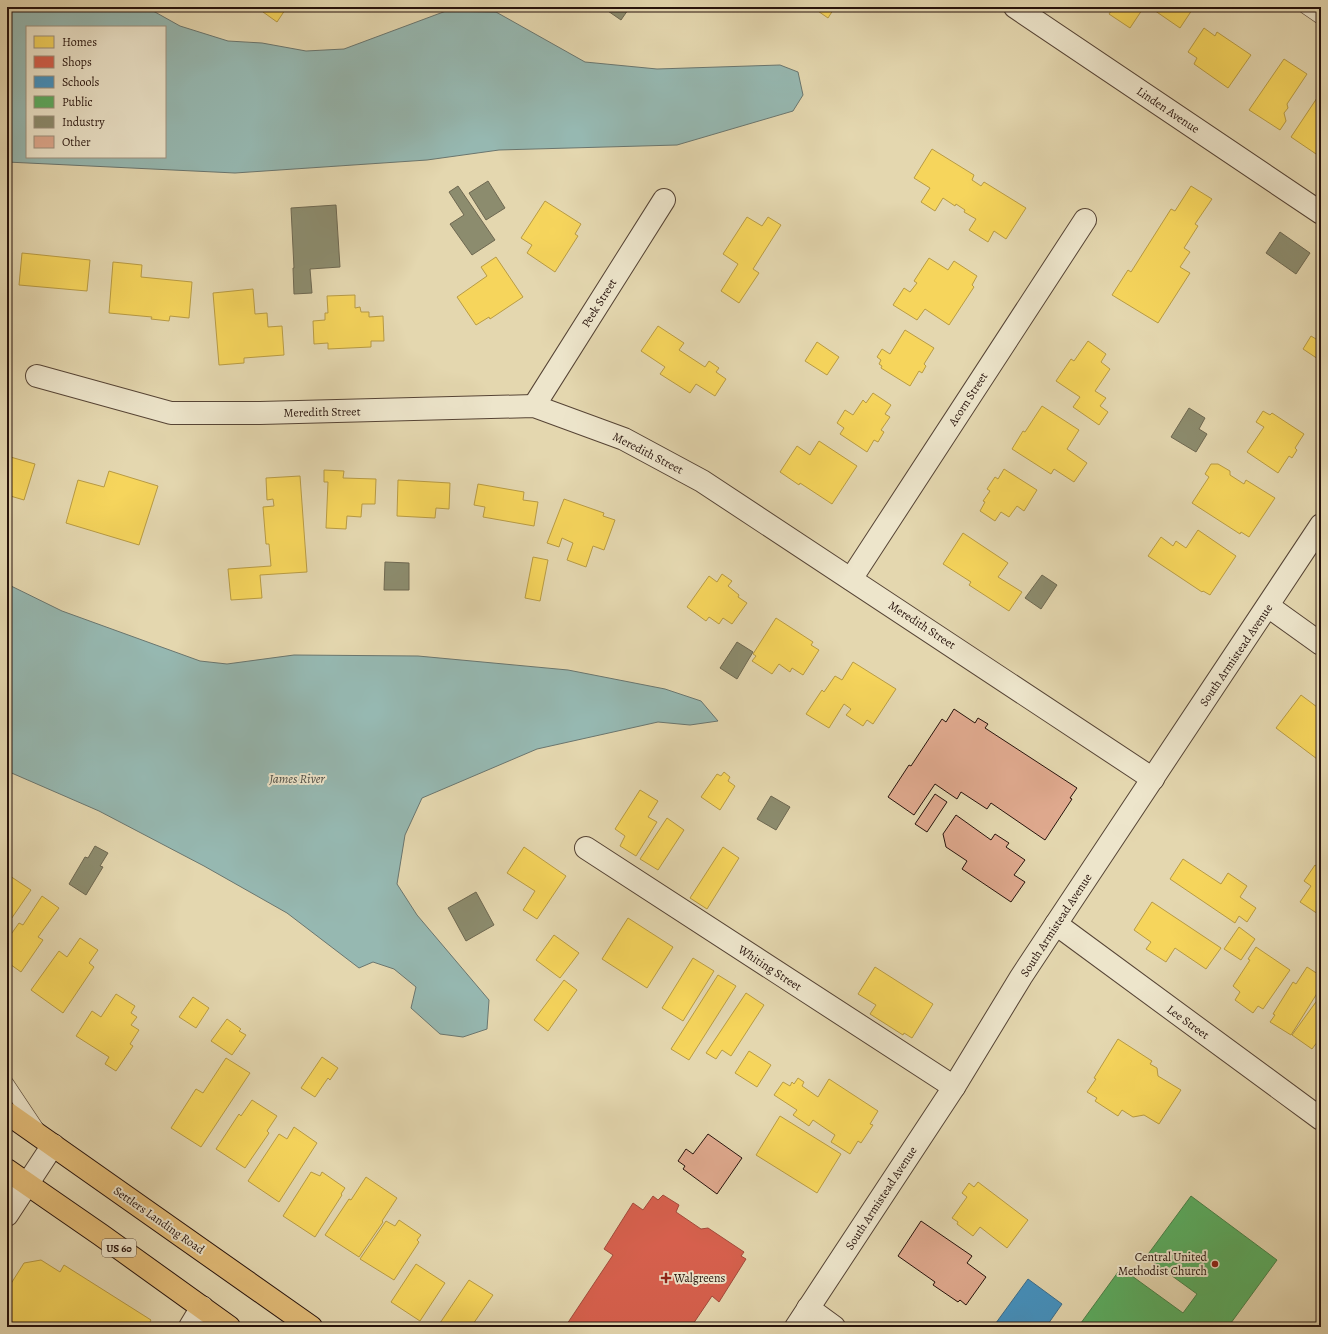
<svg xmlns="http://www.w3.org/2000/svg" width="1328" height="1334" font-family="Alegreya,serif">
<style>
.water{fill:#96b8b1;stroke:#6a766f;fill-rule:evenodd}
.homes{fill:#f6d55c;stroke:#b89b44}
.shops{fill:#d6604d;stroke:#a2493a}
.schools{fill:#4393c3;stroke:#3b6d8c}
.public{fill:#5aae61;stroke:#4b8048}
.industry{fill:#8c8c6e;stroke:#6e6851}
.building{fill:#dfa98e;stroke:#27130c}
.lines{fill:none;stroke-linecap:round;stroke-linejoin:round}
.lane-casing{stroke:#564435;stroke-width:14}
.street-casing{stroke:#564435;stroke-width:24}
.primary-casing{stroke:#27130c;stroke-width:24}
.lane{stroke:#ede5cb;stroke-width:13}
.street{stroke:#ede5cb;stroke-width:22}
.primary{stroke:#e2bc78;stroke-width:22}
.poi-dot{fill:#8f2418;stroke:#ede5cb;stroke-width:1.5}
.labels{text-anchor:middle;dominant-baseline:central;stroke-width:4;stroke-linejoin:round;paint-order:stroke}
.shield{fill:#ede5cb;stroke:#625245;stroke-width:1}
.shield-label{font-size:11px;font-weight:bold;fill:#27130c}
.street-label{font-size:12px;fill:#27130c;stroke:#ede5cb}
.poi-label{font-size:12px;fill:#27130c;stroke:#ede5cb;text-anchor:end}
.water-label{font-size:13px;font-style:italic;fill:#4e4d46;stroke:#ede5cb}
</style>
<rect width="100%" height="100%" fill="#e4d7af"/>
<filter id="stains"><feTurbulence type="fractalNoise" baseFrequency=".005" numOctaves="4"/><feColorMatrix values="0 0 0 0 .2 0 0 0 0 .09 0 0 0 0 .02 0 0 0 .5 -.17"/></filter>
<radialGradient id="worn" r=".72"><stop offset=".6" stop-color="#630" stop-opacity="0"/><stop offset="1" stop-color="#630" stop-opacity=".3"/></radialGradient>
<g class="water">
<path d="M 7,7 L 146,7 L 180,26 L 228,41 L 262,43 L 306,51 L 344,49 L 446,11 L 496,12 L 585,62 L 657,69 L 780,65 L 798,72 L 803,95 L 793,111 L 677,145 L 499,150 L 427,160 L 235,173 L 7,162 ZM 27,27 L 165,27 L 165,157 L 27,157 Z"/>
<path d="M 7,584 L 62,611 L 200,661 L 227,664 L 294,655 L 418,656 L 568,670 L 665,689 L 701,701 L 718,721 L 690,725 L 658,722 L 537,749 L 422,798 L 405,835 L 397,884 L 417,915 L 489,1000 L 487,1029 L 463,1037 L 440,1034 L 411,1008 L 416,987 L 394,969 L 373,962 L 359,968 L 287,913 L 204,866 L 99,811 L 7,771 Z"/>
</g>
<g class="homes">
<path d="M 266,7 L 287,7 L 277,22 L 263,12 Z"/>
<path d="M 812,7 L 835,7 L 828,18 Z"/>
<path d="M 1114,7 L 1144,7 L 1130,28 L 1109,14 Z"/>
<path d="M 1152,7 L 1194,7 L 1180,28 L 1151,8 Z"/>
<path d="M 1204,28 L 1215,36 L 1217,32 L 1251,55 L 1228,88 L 1194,64 L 1197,58 L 1188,52 Z"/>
<path d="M 1284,59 L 1307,74 L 1287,104 L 1288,108 L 1284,113 L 1286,121 L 1280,130 L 1249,110 Z"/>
<path d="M 1321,92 L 1321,153 L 1319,156 L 1291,137 Z"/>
<path d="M 932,149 L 974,175 L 972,180 L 981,186 L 984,182 L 1026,208 L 1006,239 L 994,231 L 988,242 L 969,230 L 976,219 L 964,212 L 965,210 L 956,204 L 955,206 L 943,198 L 935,211 L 921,202 L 930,188 L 914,178 Z"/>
<path d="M 1191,186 L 1212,199 L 1195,224 L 1198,226 L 1184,248 L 1190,252 L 1180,267 L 1190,273 L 1158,323 L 1112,295 L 1128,270 L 1131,272 L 1171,209 L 1175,211 Z"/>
<path d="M 545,201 L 581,224 L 575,234 L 578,236 L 555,272 L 527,253 L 532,245 L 521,238 Z"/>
<path d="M 747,217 L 762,226 L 768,217 L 781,225 L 753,269 L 759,273 L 739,303 L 721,291 L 738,264 L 723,254 Z"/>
<path d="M 22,253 L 90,260 L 87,291 L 19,285 Z"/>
<path d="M 496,257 L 523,297 L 490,319 L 489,317 L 476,325 L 457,297 L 487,276 L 481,267 Z"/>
<path d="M 929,258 L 948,270 L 954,261 L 977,276 L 972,285 L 974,287 L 949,325 L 925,309 L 917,320 L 893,305 L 904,288 L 910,292 L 917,283 L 914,281 Z"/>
<path d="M 113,262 L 142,265 L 141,277 L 192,282 L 189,318 L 170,316 L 169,321 L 151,319 L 152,317 L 109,313 Z"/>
<path d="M 253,289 L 255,314 L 267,313 L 268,327 L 282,326 L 284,355 L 244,358 L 244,363 L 219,365 L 213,293 Z"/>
<path d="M 355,295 L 355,308 L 360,307 L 361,312 L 369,312 L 369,317 L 383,316 L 384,341 L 371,341 L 371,347 L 328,349 L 328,343 L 314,344 L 313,321 L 325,320 L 325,313 L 328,313 L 327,296 Z"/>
<path d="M 658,326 L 684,343 L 679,350 L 705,367 L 709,361 L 719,368 L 716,372 L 726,379 L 715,396 L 696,384 L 690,393 L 660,374 L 665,367 L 641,351 Z"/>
<path d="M 905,330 L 934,348 L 924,364 L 926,366 L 922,373 L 919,371 L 910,386 L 881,368 L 882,366 L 879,364 L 881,360 L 877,357 L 882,349 L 890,354 Z"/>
<path d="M 1311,336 L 1321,342 L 1321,361 L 1303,349 Z"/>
<path d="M 1088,341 L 1106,354 L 1101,362 L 1110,369 L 1095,391 L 1106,398 L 1100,406 L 1108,412 L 1099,425 L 1073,407 L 1080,397 L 1056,381 L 1071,359 L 1074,361 Z"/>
<path d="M 817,342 L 839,357 L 827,375 L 805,361 Z"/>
<path d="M 873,393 L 891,405 L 885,414 L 890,417 L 881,430 L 884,432 L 878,442 L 874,440 L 867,452 L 840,434 L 844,428 L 837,423 L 845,410 L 853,415 L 863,400 L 866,403 Z"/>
<path d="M 1042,406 L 1079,430 L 1067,449 L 1087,463 L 1074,482 L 1054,469 L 1051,474 L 1012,449 L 1023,431 L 1025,432 Z"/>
<path d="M 1263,411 L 1270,415 L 1272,413 L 1304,434 L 1295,448 L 1297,450 L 1292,458 L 1289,456 L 1278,473 L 1247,452 L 1264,427 L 1256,422 Z"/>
<path d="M 819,441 L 857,466 L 832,504 L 800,483 L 799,485 L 780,472 L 797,446 L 810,455 Z"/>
<path d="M 7,456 L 35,464 L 24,500 L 7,495 Z"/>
<path d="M 1211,464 L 1218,464 L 1230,471 L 1230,475 L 1244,484 L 1246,480 L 1275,498 L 1249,537 L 1241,532 L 1240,534 L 1192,503 L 1209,477 L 1205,474 Z"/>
<path d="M 1004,469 L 1037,490 L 1024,511 L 1017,506 L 1009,517 L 1001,512 L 995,521 L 980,511 L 985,502 L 983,501 L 990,491 L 987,489 L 995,477 L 998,479 Z"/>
<path d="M 324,470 L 344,471 L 343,478 L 376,479 L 375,504 L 362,504 L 361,517 L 347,516 L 346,529 L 326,528 L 328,482 L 324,482 Z"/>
<path d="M 109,471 L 158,486 L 139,545 L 66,523 L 78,480 L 104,487 Z"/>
<path d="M 300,476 L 307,572 L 260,575 L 262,598 L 231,600 L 228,569 L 271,566 L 269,544 L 266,544 L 263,507 L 274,506 L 273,499 L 267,500 L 266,478 Z"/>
<path d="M 398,480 L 450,483 L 449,509 L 436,508 L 435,518 L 397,516 Z"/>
<path d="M 478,484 L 524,492 L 523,500 L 538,502 L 534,526 L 483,517 L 485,507 L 474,505 Z"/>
<path d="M 564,499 L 604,513 L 603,516 L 615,520 L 604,550 L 593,546 L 586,567 L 567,560 L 573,543 L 562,538 L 559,547 L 547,543 Z"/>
<path d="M 1198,530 L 1236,556 L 1210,595 L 1203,591 L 1202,592 L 1148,556 L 1161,537 L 1173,546 L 1176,541 L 1186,548 Z"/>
<path d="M 963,533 L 1008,563 L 998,577 L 1022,592 L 1009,611 L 969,585 L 971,582 L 943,564 Z"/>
<path d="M 533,557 L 548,560 L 540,601 L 525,598 Z"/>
<path d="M 722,574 L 732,581 L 728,586 L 739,595 L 738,597 L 747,603 L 732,624 L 723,618 L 719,624 L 709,617 L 706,621 L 687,607 L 709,576 L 717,582 Z"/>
<path d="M 776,618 L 813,642 L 811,645 L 819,650 L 803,675 L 792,668 L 790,672 L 779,664 L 772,674 L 752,661 L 756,656 L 753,654 Z"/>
<path d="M 853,662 L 896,689 L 873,724 L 867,720 L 863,726 L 846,715 L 851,709 L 844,704 L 829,728 L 806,714 L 822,690 L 824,692 L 835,676 L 842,680 Z"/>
<path d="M 1301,695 L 1321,710 L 1321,762 L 1276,728 Z"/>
<path d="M 724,772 L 730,777 L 728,781 L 735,786 L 720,810 L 701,797 L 717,774 L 721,776 Z"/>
<path d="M 640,790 L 658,801 L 648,817 L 657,822 L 636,856 L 620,846 L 625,836 L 615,829 Z"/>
<path d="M 667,818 L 684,830 L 658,870 L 640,859 Z"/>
<path d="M 524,847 L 566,876 L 537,919 L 523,910 L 535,891 L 507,873 Z"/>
<path d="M 723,847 L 739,858 L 707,909 L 690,898 Z"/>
<path d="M 1183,859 L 1221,884 L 1228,873 L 1247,886 L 1240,897 L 1256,908 L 1247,922 L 1239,916 L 1235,923 L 1170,879 Z"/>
<path d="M 1315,865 L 1321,869 L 1321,916 L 1300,902 L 1311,886 L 1304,881 Z"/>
<path d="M 7,874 L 31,890 L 7,925 Z"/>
<path d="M 42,896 L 59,908 L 38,937 L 43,940 L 21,972 L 7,962 L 7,940 L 19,923 L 23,925 Z"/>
<path d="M 1152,902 L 1221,948 L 1206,969 L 1175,948 L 1166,962 L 1146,949 L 1151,942 L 1134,930 Z"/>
<path d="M 628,918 L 673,947 L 647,988 L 602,959 Z"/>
<path d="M 1239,927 L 1255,939 L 1241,960 L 1224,949 Z"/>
<path d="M 554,935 L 579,953 L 560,978 L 536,960 Z"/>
<path d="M 80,938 L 98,950 L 89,963 L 94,967 L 63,1013 L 31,990 L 59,951 L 67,957 Z"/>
<path d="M 1256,947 L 1290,970 L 1263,1009 L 1258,1006 L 1253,1013 L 1235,1000 L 1240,992 L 1233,986 L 1250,960 L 1248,959 Z"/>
<path d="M 693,958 L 714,971 L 683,1021 L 662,1008 Z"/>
<path d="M 875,967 L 933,1004 L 912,1038 L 904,1033 L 903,1035 L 870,1014 L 876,1005 L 858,994 Z"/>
<path d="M 1307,967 L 1321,976 L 1321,987 L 1291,1035 L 1270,1022 L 1275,1015 L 1273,1014 L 1293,982 L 1296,984 Z"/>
<path d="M 718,975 L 736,986 L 689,1060 L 671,1049 Z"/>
<path d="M 564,980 L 577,990 L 548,1031 L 534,1020 Z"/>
<path d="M 746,993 L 764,1005 L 731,1056 L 722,1050 L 716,1059 L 706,1053 Z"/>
<path d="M 116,994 L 135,1006 L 131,1013 L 137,1017 L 131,1025 L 139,1030 L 130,1044 L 133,1046 L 116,1071 L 105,1064 L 109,1057 L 76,1036 L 92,1011 L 101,1017 Z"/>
<path d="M 1321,995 L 1321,1037 L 1312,1049 L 1292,1035 Z"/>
<path d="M 193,997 L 209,1008 L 196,1028 L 179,1017 Z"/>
<path d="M 227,1019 L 241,1029 L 239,1031 L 246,1035 L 232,1055 L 211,1041 Z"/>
<path d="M 1118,1039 L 1152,1061 L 1150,1064 L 1157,1068 L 1158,1076 L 1181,1090 L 1159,1124 L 1144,1115 L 1133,1117 L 1122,1110 L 1118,1116 L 1095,1101 L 1097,1098 L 1087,1092 L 1096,1079 L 1094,1078 Z"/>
<path d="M 749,1051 L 771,1065 L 757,1087 L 735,1073 Z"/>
<path d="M 322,1057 L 338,1068 L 330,1080 L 328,1078 L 315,1097 L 301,1088 Z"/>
<path d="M 226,1058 L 250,1073 L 201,1147 L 171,1128 L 196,1089 L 203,1093 Z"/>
<path d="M 798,1078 L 804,1082 L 802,1086 L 818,1097 L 829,1079 L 878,1111 L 870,1124 L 873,1125 L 861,1143 L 858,1141 L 850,1154 L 831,1142 L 835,1135 L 813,1120 L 809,1126 L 793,1115 L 797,1110 L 774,1095 L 783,1082 L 790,1086 L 792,1082 L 794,1084 Z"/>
<path d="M 252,1100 L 277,1116 L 267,1131 L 269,1133 L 245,1168 L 216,1149 L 239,1114 L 241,1116 Z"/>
<path d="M 780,1116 L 841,1154 L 817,1193 L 756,1155 Z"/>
<path d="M 294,1127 L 317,1143 L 279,1202 L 248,1181 L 279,1134 L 287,1139 Z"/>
<path d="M 311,1172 L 320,1176 L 322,1172 L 345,1188 L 341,1194 L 342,1195 L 315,1237 L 283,1216 Z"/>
<path d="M 366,1177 L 397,1198 L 382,1221 L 383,1222 L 359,1257 L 325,1235 L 349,1199 L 351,1200 Z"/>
<path d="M 978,1182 L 1028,1220 L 1007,1248 L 980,1227 L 973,1236 L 957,1224 L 958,1222 L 952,1218 L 967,1197 L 962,1193 L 969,1183 L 974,1187 Z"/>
<path d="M 399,1220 L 421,1235 L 417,1240 L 419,1242 L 394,1280 L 360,1259 L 386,1221 L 395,1226 Z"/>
<path d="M 41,1260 L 60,1272 L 64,1265 L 151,1320 L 147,1327 L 7,1327 L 7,1290 L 24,1263 Z"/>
<path d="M 416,1264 L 445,1283 L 420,1321 L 391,1302 Z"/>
<path d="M 469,1280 L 493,1295 L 471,1327 L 439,1327 L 438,1326 Z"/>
</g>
<path class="shops" d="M 663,1195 L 679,1205 L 676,1212 L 701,1229 L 708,1228 L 744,1252 L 741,1256 L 746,1259 L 719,1302 L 712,1296 L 691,1327 L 565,1327 L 613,1255 L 604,1249 L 633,1203 L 643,1210 L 653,1196 L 658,1200 Z"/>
<path class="schools" d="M 1028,1279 L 1062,1304 L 1046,1327 L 993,1327 Z"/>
<path class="public" d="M 1191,1196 L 1277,1260 L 1228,1327 L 1078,1327 L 1121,1268 L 1183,1313 L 1197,1294 L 1146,1257 Z"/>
<g class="industry">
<path d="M 606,7 L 630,7 L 621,20 L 605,9 Z"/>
<path d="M 488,181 L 505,208 L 486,220 L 469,193 Z"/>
<path d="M 458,186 L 495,240 L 472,255 L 450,224 L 464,215 L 449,192 Z"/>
<path d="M 336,205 L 340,267 L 310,269 L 312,293 L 294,294 L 293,268 L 294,268 L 291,208 Z"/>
<path d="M 1280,232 L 1310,253 L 1296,274 L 1266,253 Z"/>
<path d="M 1189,408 L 1205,418 L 1199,429 L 1207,434 L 1196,452 L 1171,437 Z"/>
<path d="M 385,562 L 409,563 L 409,590 L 384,590 Z"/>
<path d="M 1042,575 L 1057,585 L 1041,609 L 1025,598 Z"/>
<path d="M 737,642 L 753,652 L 737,679 L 720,668 Z"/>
<path d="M 771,796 L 790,807 L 776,830 L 757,819 Z"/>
<path d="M 95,846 L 108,853 L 100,866 L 103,867 L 86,895 L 69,884 L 85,857 L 88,858 Z"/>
<path d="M 476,892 L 494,925 L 466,941 L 448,908 Z"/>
</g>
<g class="building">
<path d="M 954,709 L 975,723 L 978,718 L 988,724 L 985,728 L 1077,788 L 1070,798 L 1072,799 L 1045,840 L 991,803 L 987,809 L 961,792 L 957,799 L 935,784 L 914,815 L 888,797 L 909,765 L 911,766 L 942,719 L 946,722 Z"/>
<path d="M 935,794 L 947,802 L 927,832 L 915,824 Z"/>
<path d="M 956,815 L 991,840 L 995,834 L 1009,843 L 1006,847 L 1025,860 L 1014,875 L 1025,882 L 1011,902 L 962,869 L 967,861 L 946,847 L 943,834 Z"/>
<path d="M 708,1134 L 742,1158 L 717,1194 L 683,1169 L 685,1166 L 678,1161 L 686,1149 L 693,1154 Z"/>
<path d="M 921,1221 L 972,1256 L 967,1263 L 986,1277 L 966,1305 L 960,1300 L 958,1302 L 933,1285 L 935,1282 L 898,1256 Z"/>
</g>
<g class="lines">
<defs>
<g id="lane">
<path d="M 1305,7 L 1321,18"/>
<path d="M 7,1083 L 37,1128"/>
</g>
<g id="street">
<path d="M 1015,7 L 1321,213"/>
<path d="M 37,376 L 171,413 L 260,413 L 534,406 L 624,439 L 702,481 L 1153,779"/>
<path d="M 534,406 L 664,200"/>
<path d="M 851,579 L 1085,220"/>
<path d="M 1268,606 L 1321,644"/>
<path d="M 586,848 L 954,1087"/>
<path d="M 1056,924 L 1321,1119"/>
<path d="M 7,1215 L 53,1145"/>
<path d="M 808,1308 L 834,1327"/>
<path d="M 190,1327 L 202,1307"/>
<path d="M 796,1327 L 954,1087 L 1021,977 L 1056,924 L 1321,525"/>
</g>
<g id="primary">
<path d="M 7,1113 L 311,1327"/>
<path d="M 7,1170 L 101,1235 L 229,1327"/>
</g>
</defs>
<use href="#lane" class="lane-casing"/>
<use href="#street" class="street-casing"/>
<use href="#primary" class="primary-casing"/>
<use href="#lane" class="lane"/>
<use href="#street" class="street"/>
<use href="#primary" class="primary"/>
</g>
<g class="poi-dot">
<circle cx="1215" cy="1264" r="4"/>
<path d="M664 1272h4v4h4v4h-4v4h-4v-4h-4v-4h4z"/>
</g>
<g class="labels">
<rect class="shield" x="102" y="1239" width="34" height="18" rx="3"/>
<g class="shield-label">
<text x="119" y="1248">US 60</text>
</g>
<g class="street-label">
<text transform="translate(1168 110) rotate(34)">Linden Avenue</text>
<text transform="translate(599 303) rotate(-58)">Peek Street</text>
<text transform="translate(968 399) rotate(-57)">Acorn Street</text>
<text transform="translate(322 412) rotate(-1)">Meredith Street</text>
<text transform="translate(648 453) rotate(27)">Meredith Street</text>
<text transform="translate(922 625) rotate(33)">Meredith Street</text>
<text transform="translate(1236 655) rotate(-56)">South Armistead Avenue</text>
<text transform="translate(1056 925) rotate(-57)">South Armistead Avenue</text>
<text transform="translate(770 968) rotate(33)">Whiting Street</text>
<text transform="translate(1188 1022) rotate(36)">Lee Street</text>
<text transform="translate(881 1198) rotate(-57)">South Armistead Avenue</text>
<text transform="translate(159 1220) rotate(35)">Settlers Landing Road</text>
</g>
<g class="poi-label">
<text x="1207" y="1257">Central United<tspan x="1207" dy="14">Methodist Church</tspan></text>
<text x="674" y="1278" text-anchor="start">Walgreens</text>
</g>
<g class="water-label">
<text x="297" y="778">James River</text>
</g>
</g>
<rect width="1328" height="1334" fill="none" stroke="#e4d7af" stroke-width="24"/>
<rect x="8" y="8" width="1312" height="1318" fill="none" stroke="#27130c" stroke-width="2"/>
<rect x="12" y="12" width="1304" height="1310" fill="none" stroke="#27130c"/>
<rect x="26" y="26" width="140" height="132" fill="#ede5cb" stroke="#9e917f"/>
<rect x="34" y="36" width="20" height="12" fill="#f6d55c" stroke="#9e917f"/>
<text x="62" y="46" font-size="12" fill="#27130c">Homes</text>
<rect x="34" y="56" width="20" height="12" fill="#d6604d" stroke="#9e917f"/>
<text x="62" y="66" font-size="12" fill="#27130c">Shops</text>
<rect x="34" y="76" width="20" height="12" fill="#4393c3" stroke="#9e917f"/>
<text x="62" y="86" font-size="12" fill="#27130c">Schools</text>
<rect x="34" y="96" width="20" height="12" fill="#5aae61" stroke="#9e917f"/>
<text x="62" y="106" font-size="12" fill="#27130c">Public</text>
<rect x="34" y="116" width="20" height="12" fill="#8c8c6e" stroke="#9e917f"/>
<text x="62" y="126" font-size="12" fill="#27130c">Industry</text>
<rect x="34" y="136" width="20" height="12" fill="#dfa98e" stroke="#9e917f"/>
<text x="62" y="146" font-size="12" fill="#27130c">Other</text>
<rect width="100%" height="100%" filter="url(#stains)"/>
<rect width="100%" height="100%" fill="url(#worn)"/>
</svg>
